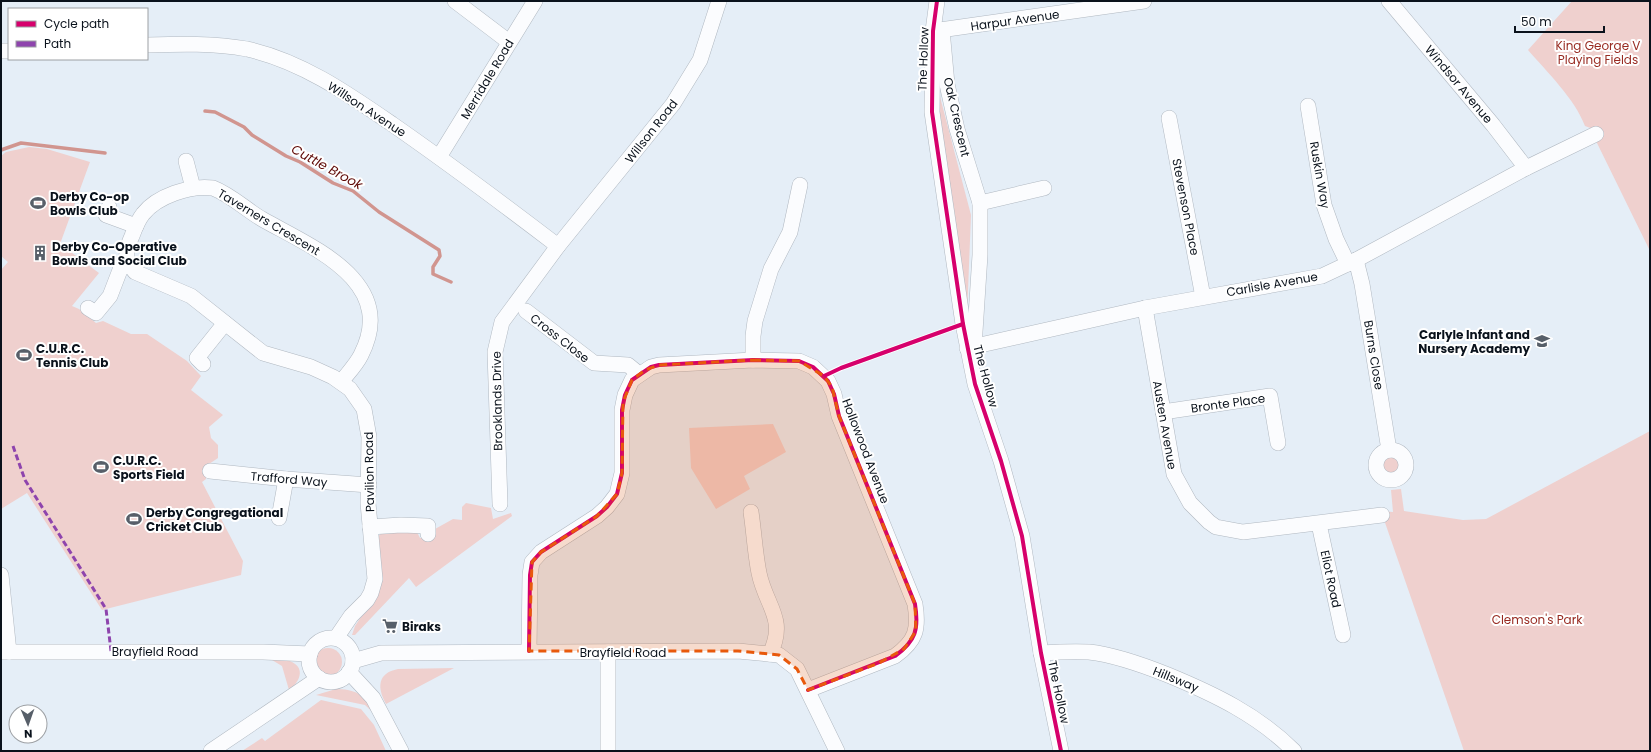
<svg xmlns="http://www.w3.org/2000/svg" width="1651" height="752" font-family="Poppins,sans-serif">
<style>
.green{fill:#efd0ce}
.lines{fill:none;stroke-linecap:round;stroke-linejoin:round}
.stream{stroke:#d1958f;stroke-width:3.5}
.minor-casing{stroke:#b0b8c1;stroke-width:16}
.minor{stroke:#fbfcfe;stroke-width:15}
.quiet{stroke:#8e44ad;stroke-width:3;stroke-dasharray:6 3;stroke-linecap:butt}
.cycleway-casing{stroke:#fff;stroke-width:6}
.cycleway{stroke:#d6006c;stroke-width:4}
.marked{fill:#e8590c;fill-opacity:0.2;stroke:#e8590c;stroke-width:3;stroke-dasharray:8 5;stroke-linejoin:round}
.labels{text-anchor:middle;dominant-baseline:central;stroke-width:4;stroke-linejoin:round;paint-order:stroke}
.street-label{font-size:12px;fill:#0a121c;stroke:#fff}
.park-label{font-size:12px;fill:#982b22;stroke:#fff}
.poi-label{font-size:12px;font-weight:bold;fill:#0a121c;stroke:#fff;text-anchor:start}
.water-label{font-size:13px;font-style:italic;fill:#5f0a07;stroke:#fff}
</style>
<rect width="100%" height="100%" fill="#e5eef7"/>
<g class="green">
<path d="M 1572,1 L 1650,1 L 1650,251 L 1597,143 L 1593,129 L 1585,126 C 1575,99 1547,72 1528,50 Z"/>
<path d="M 939,93 L 971,215 L 967,316 L 936,117 Z"/>
<path d="M 29,147 L 47,149 L 90,162 L 60,244 L 99,273 L 72,306 L 79,309 L 96,323 L 103,321 L 131,334 L 147,334 L 187,361 L 201,376 L 191,390 L 223,415 L 209,427 L 211,438 L 218,445 L 218,458 L 206,466 L 206,479 L 202,482 L 243,561 L 241,575 L 102,610 L 27,493 L 1,509 L 1,270 L 8,262 L 1,256 L 1,156 L 6,152 Z"/>
<path d="M 773,424 L 786,452 L 744,476 L 750,489 L 716,509 L 691,468 L 689,428 Z"/>
<path d="M 1650,431 L 1650,751 L 1464,751 L 1381,511 L 1393,512 L 1391,490 L 1401,489 L 1404,511 L 1463,520 L 1486,519 Z"/>
<circle cx="1391" cy="465" r="10"/>
<path d="M 466,503 L 491,508 L 493,519 L 511,513 L 512,516 L 416,587 L 409,578 L 355,635 L 352,635 L 355,626 L 363,614 L 378,536 L 382,533 L 417,532 L 420,538 L 435,538 L 435,529 L 453,519 L 462,520 L 462,507 Z"/>
<circle cx="328" cy="662" r="14"/>
<path d="M 272,660 C 278,660 286,659 292,662 C 306,669 299,683 289,690 L 282,666 Z"/>
<path d="M 454,668 L 386,704 C 377,688 377,673 398,669 Z"/>
<path d="M 336,689 C 363,689 367,701 381,720 L 365,705 L 316,695 Z"/>
<path d="M 321,700 L 361,709 L 374,725 L 386,751 L 242,751 L 262,738 L 265,741 Z"/>
</g>
<g class="lines">
<g class="stream">
<path d="M 205,111 L 215,112 L 244,127 L 252,135 L 286,156 L 300,162 L 333,183 L 353,191 L 379,212 L 439,250 L 440,256 L 433,267 L 433,274 L 451,282"/>
<path d="M 1,150 L 21,143 L 105,153"/>
</g>
<defs>
<g id="minor">
<path d="M 455,1 L 509,42"/>
<path d="M 937,1 L 933,31 L 932,112 L 963,324 L 975,384 L 1001,461 L 1022,536 L 1041,653 L 1061,751"/>
<path d="M 1389,1 L 1493,125 L 1526,168"/>
<path d="M 942,30 L 947,84 L 957,129 L 980,203 L 980,255 L 974,347"/>
<path d="M 933,31 L 1144,1"/>
<path d="M 147,45 C 180,44 214,43 247,49 C 301,61 347,93 392,124 C 448,163 503,204 558,246"/>
<path d="M 1,51 L 9,51"/>
<path d="M 1308,106 L 1324,205 L 1336,239 L 1348,264"/>
<path d="M 1169,118 L 1203,297"/>
<path d="M 439,157 L 535,1"/>
<path d="M 186,161 L 193,188"/>
<path d="M 980,203 L 1044,188"/>
<path d="M 109,207 L 106,215 L 136,226"/>
<path d="M 1356,260 L 1362,284 L 1389,450"/>
<path d="M 128,263 L 135,272 L 191,296 L 263,353 L 311,367 L 333,377 L 350,389 L 364,409 L 369,437 L 368,503 L 375,579 L 371,593 L 367,600 L 351,616 L 336,638"/>
<path d="M 88,308 L 96,313 L 110,296 L 120,270 L 128,263 C 125,253 128,245 132,236 C 135,228 138,220 143,214 C 157,196 190,185 213,188 C 231,195 245,209 262,219 C 311,247 399,281 361,355 C 356,365 348,373 341,382"/>
<path d="M 1145,308 L 1174,474 L 1190,503 L 1209,522 L 1216,527 L 1243,532 L 1382,515"/>
<path d="M 526,311 L 594,363 L 628,365 L 639,374"/>
<path d="M 967,348 L 1145,308 L 1322,276 L 1356,260 L 1526,168 L 1596,134"/>
<path d="M 753,360 L 753,336 L 755,321 L 771,269 L 790,232 L 800,185"/>
<path d="M 203,364 L 197,358 L 225,323"/>
<path d="M 1163,412 L 1270,396 L 1278,443"/>
<circle cx="1391" cy="465" r="15"/>
<path d="M 210,471 L 286,479 L 369,485"/>
<path d="M 500,504 L 495,352 L 502,322 L 558,246 L 673,104 L 700,60 L 719,1"/>
<path d="M 751,512 C 754,532 755,553 759,573 C 766,607 787,618 770,654"/>
<path d="M 279,518 L 286,479"/>
<path d="M 1319,524 L 1343,635"/>
<path d="M 370,527 L 401,525 L 428,526 L 428,534"/>
<path d="M 1,575 L 9,652"/>
<circle cx="331" cy="660" r="22"/>
<path d="M 529,651 L 530,575 L 532,562 L 541,552 L 597,516 L 607,507 L 617,494 L 622,473 L 622,410 L 625,395 L 632,380 L 651,367 L 659,365 L 753,360 L 799,361 L 813,367 L 828,381 L 834,394 L 839,416 L 915,604 C 919,629 916,641 895,656 L 808,690"/>
<path d="M 1,652 L 263,652 L 310,654"/>
<path d="M 608,652 L 608,751"/>
<path d="M 1041,653 C 1056,652 1073,651 1089,652 C 1116,655 1143,665 1168,675 C 1214,694 1258,715 1294,751"/>
<path d="M 353,661 L 381,653 L 738,651 L 779,655 L 797,669 L 837,751"/>
<path d="M 349,672 L 373,698 L 401,751"/>
<path d="M 211,751 L 319,678"/>
</g>
</defs>
<use href="#minor" class="minor-casing"/>
<use href="#minor" class="minor"/>
<path class="quiet" d="M 13,446 L 25,480 L 106,609 L 111,651"/>
<defs>
<g id="cycleway">
<path d="M 937,1 L 933,31 L 932,112 L 963,324 L 975,384 L 1001,461 L 1022,536 L 1041,653 L 1061,751"/>
<path d="M 824,376 L 841,368 L 963,324"/>
<path d="M 529,651 L 530,575 L 532,562 L 541,552 L 597,516 L 607,507 L 617,494 L 622,473 L 622,410 L 625,395 L 632,380 L 651,367 L 659,365 L 753,360 L 799,361 L 813,367 L 828,381 L 834,394 L 839,416 L 915,604 C 919,629 916,641 895,656 L 808,690"/>
</g>
</defs>
<use href="#cycleway" class="cycleway-casing"/>
<use href="#cycleway" class="cycleway"/>
</g>
<path class="marked" d="M 753,360 L 799,361 L 824,376 L 832,387 L 839,416 L 915,604 L 916,631 L 904,649 L 879,663 L 808,690 L 797,669 L 779,655 L 738,651 L 529,651 L 532,562 L 541,552 L 597,516 L 617,494 L 622,473 L 623,402 L 632,380 L 645,370 L 659,365 Z"/>
<defs>
<symbol id="stadium-bare" viewBox="-9 -9 18 18"><path d="M0-5a6.5 5 0 1 0 0 10a6.5 5 0 1 0 0-10ZM-3.5-1.8h7v3.6h-7Z" fill="#575f69" stroke="#fff" stroke-width="2.5" paint-order="stroke"/></symbol>
<symbol id="building-bare" viewBox="-9 -9 18 18"><path d="M-4-6H4V6H1V3H-1V6H-4ZM-2.5-4.3h1.7v1.8h-1.7ZM.8-4.3h1.7v1.8H.8ZM-2.5-1h1.7V.8h-1.7ZM.8-1h1.7V.8H.8Z" fill="#575f69" stroke="#fff" stroke-width="2.5" paint-order="stroke"/></symbol>
<symbol id="school-bare" viewBox="-9 -9 18 18"><path d="M0-5L7-2L0 1L-7-2ZM-4 1L0 2.5L4 1V4Q0 6-4 4Z" fill="#575f69" stroke="#fff" stroke-width="2.5" paint-order="stroke"/></symbol>
<symbol id="supermarket-bare" viewBox="-9 -9 18 18"><path d="M-6-5.5h2.5l.6 2H6L4.5 2H-2.5L-4.4-4H-6ZM-1.5 3.2a1.3 1.3 0 1 0 .1 0ZM3 3.2a1.3 1.3 0 1 0 .1 0Z" fill="#575f69" stroke="#fff" stroke-width="2.5" paint-order="stroke"/></symbol>
</defs>
<g fill-rule="evenodd">
<use href="#stadium-bare" x="27" y="192" width="22" height="22"/>
<use href="#building-bare" x="29" y="242" width="22" height="22"/>
<use href="#school-bare" x="1531" y="330" width="22" height="22"/>
<use href="#stadium-bare" x="13" y="344" width="22" height="22"/>
<use href="#stadium-bare" x="90" y="456" width="22" height="22"/>
<use href="#stadium-bare" x="123" y="508" width="22" height="22"/>
<use href="#supermarket-bare" x="379" y="615" width="22" height="22"/>
</g>
<g class="labels">
<g class="street-label">
<text transform="translate(1015 20) rotate(-8)">Harpur Avenue</text>
<text transform="translate(923 59) rotate(-88)">The Hollow</text>
<text transform="translate(487 79) rotate(-59)">Merridale Road</text>
<text transform="translate(1459 84) rotate(50)">Windsor Avenue</text>
<text transform="translate(367 109) rotate(33)">Willson Avenue</text>
<text transform="translate(957 117) rotate(77)">Oak Crescent</text>
<text transform="translate(651 131) rotate(-52)">Willson Road</text>
<text transform="translate(1320 175) rotate(80)">Ruskin Way</text>
<text transform="translate(1186 207) rotate(79)">Stevenson Place</text>
<text transform="translate(269 222) rotate(31)">Taverners Crescent</text>
<text transform="translate(1272 284) rotate(-10)">Carlisle Avenue</text>
<text transform="translate(560 338) rotate(38)">Cross Close</text>
<text transform="translate(1374 355) rotate(81)">Burns Close</text>
<text transform="translate(986 376) rotate(75)">The Hollow</text>
<text transform="translate(497 401) rotate(-91)">Brooklands Drive</text>
<text transform="translate(1228 403) rotate(-8)">Bronte Place</text>
<text transform="translate(1165 425) rotate(80)">Austen Avenue</text>
<text transform="translate(866 451) rotate(69)">Hollowood Avenue</text>
<text transform="translate(369 472) rotate(-91)">Pavilion Road</text>
<text transform="translate(289 479) rotate(5)">Trafford Way</text>
<text transform="translate(1331 579) rotate(78)">Eliot Road</text>
<text x="155" y="651">Brayfield Road</text>
<text x="623" y="652">Brayfield Road</text>
<text transform="translate(1176 679) rotate(22)">Hillsway</text>
<text transform="translate(1059 692) rotate(78)">The Hollow</text>
</g>
<g class="park-label">
<text x="1598" y="45">King George V<tspan x="1598" dy="14">Playing Fields</tspan></text>
<text x="1537" y="619">Clemson's Park</text>
</g>
<g class="poi-label">
<text x="50" y="196">Derby Co-op<tspan x="50" dy="14">Bowls Club</tspan></text>
<text x="52" y="246">Derby Co-Operative<tspan x="52" dy="14">Bowls and Social Club</tspan></text>
<text x="1530" y="334" text-anchor="end">Carlyle Infant and<tspan x="1530" dy="14">Nursery Academy</tspan></text>
<text x="36" y="348">C.U.R.C.<tspan x="36" dy="14">Tennis Club</tspan></text>
<text x="113" y="460">C.U.R.C.<tspan x="113" dy="14">Sports Field</tspan></text>
<text x="146" y="512">Derby Congregational<tspan x="146" dy="14">Cricket Club</tspan></text>
<text x="402" y="626">Biraks</text>
</g>
<g class="water-label">
<text transform="translate(327 167) rotate(29)">Cuttle Brook</text>
</g>
</g>
<rect width="1651" height="752" fill="none" stroke="#0a121c" stroke-width="4"/>
<rect x="8" y="8" width="140" height="52" fill="#ffffff" stroke="#9da0a4"/>
<rect x="16" y="21" width="20" height="6" fill="#d6006c" stroke="#9da0a4"/>
<text x="44" y="28" font-size="12" fill="#0a121c">Cycle path</text>
<rect x="16" y="41" width="20" height="6" fill="#8e44ad" stroke="#9da0a4"/>
<text x="44" y="48" font-size="12" fill="#0a121c">Path</text>
<g transform="translate(28 724) rotate(178)"><circle r="19" fill="#ffffff" stroke="#9da0a4"/>
<path d="M0-3L7 15L0 10L-7 15Z" fill="#575f69"/>
<text y="-6" font-size="11" font-weight="bold" text-anchor="middle" fill="#0a121c">N</text>
</g>
<path d="M1515 26v6h89v-6" fill="none" stroke="#0a121c" stroke-width="2"/>
<text x="1521" y="26" font-size="12" fill="#0a121c" stroke="#ffffff" stroke-width="3" paint-order="stroke">50 m</text>
</svg>
